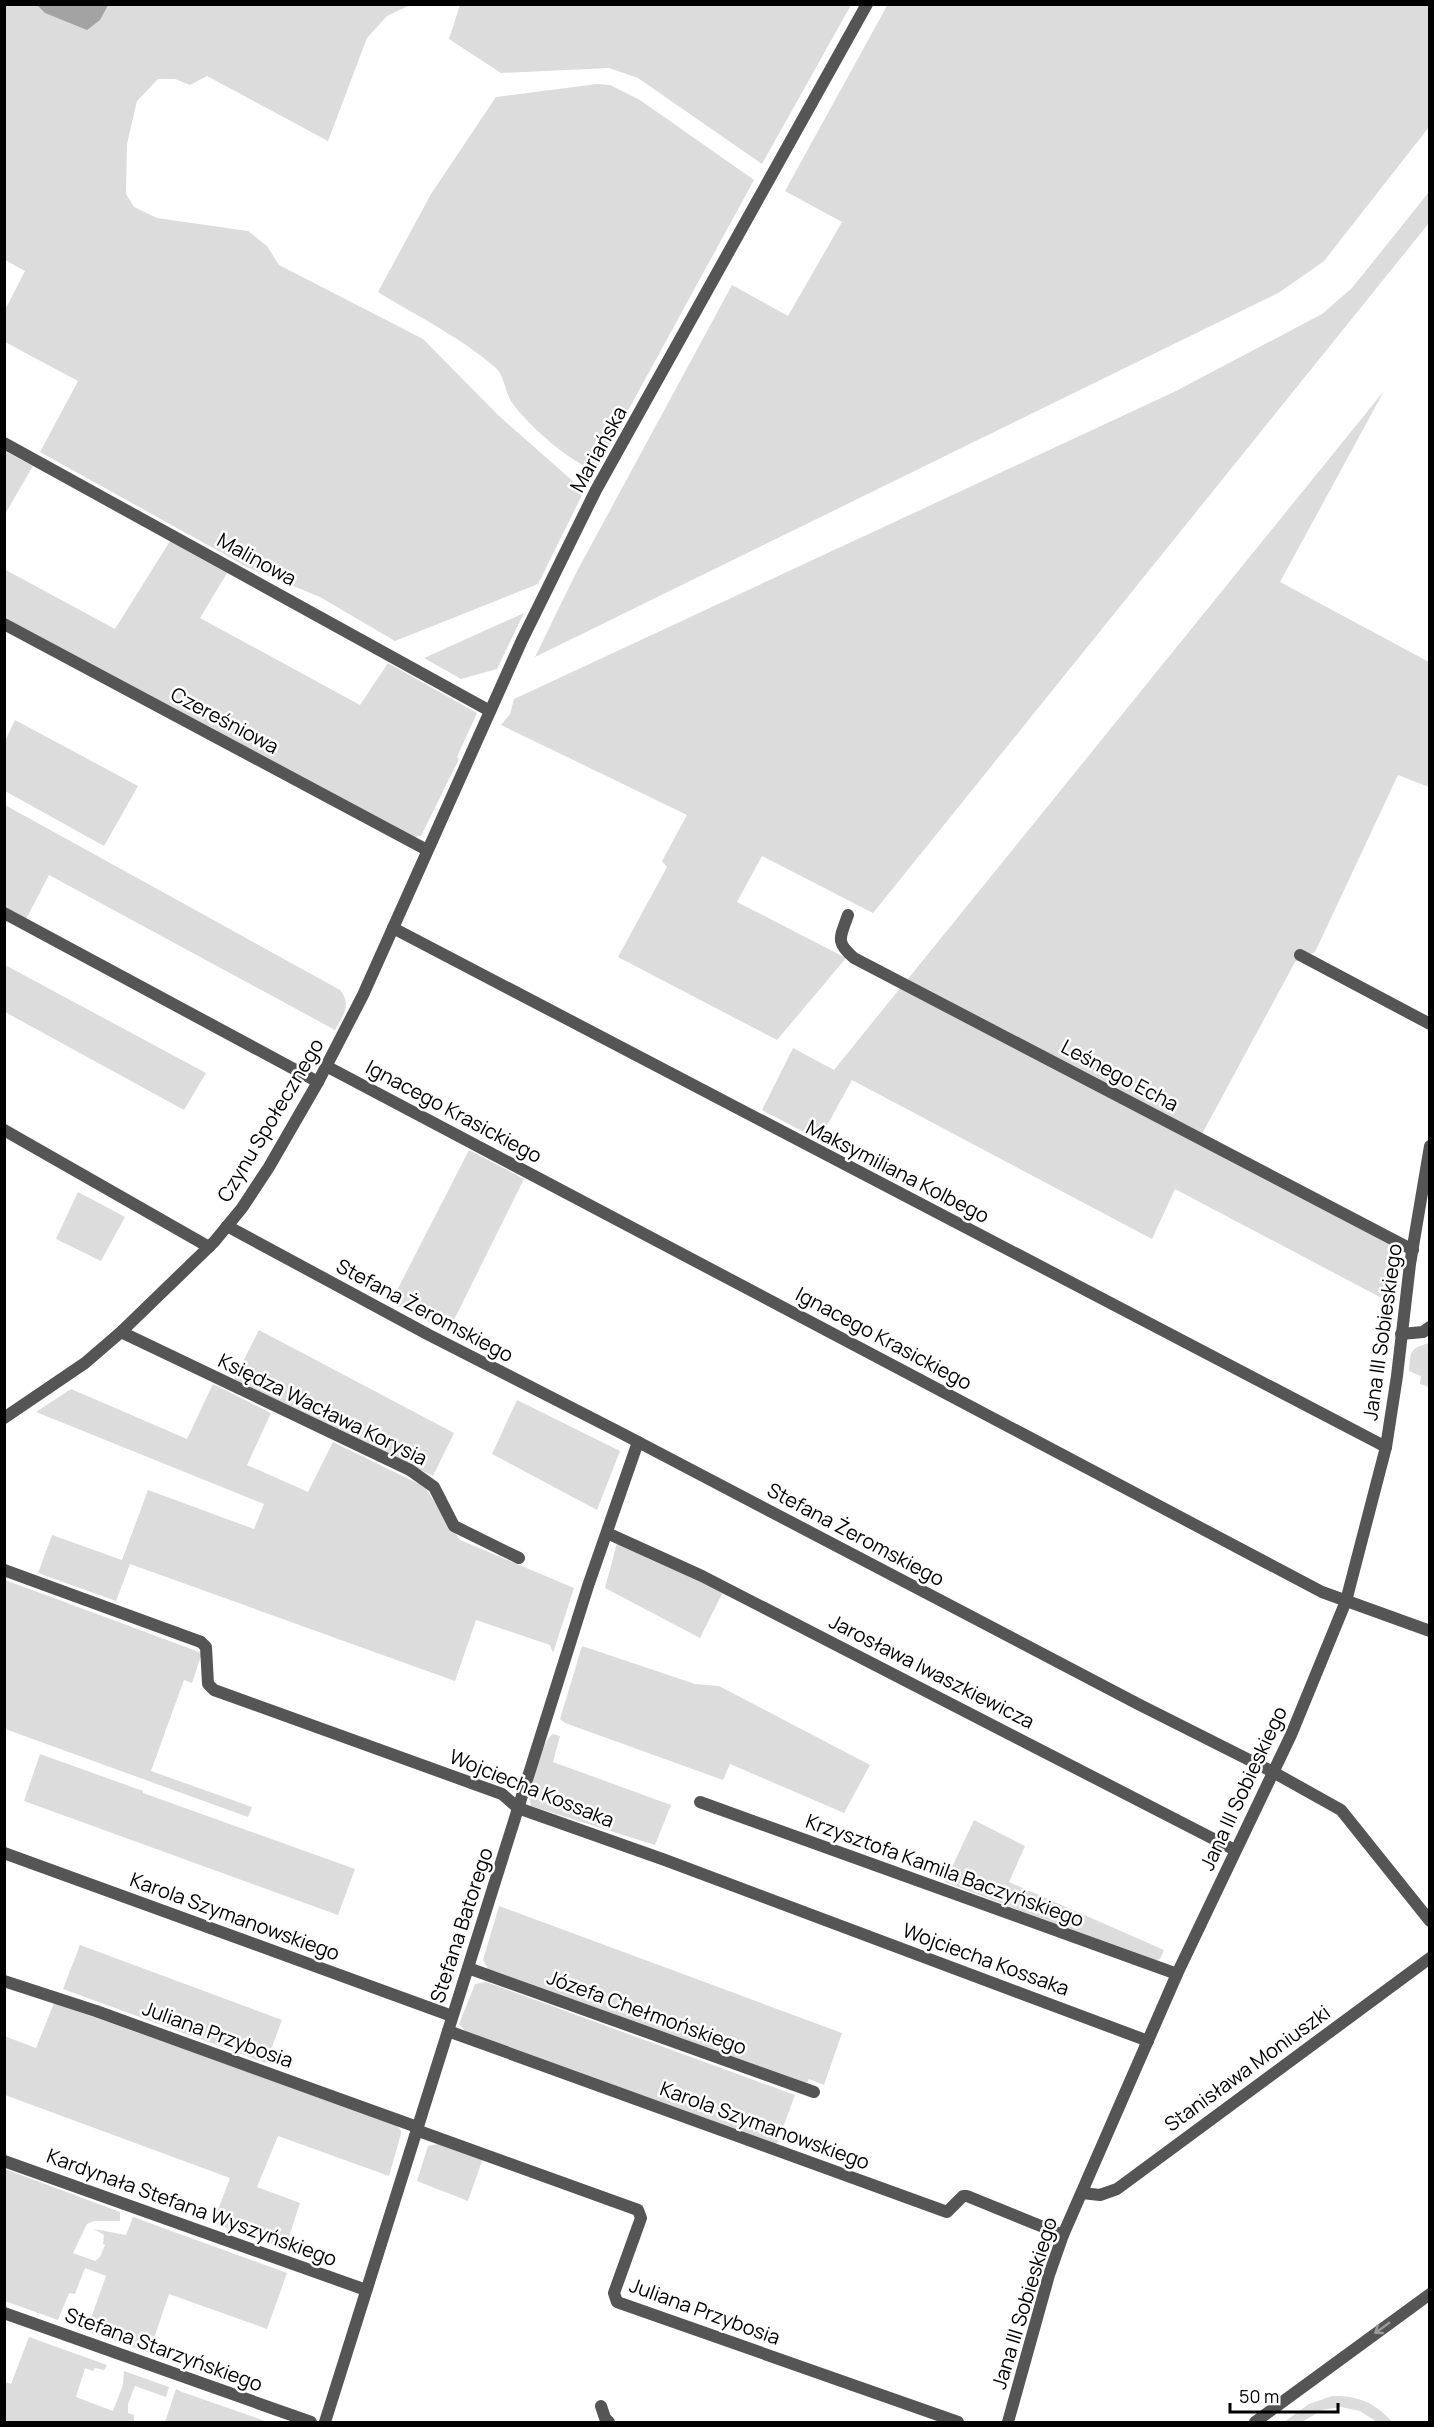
<svg xmlns="http://www.w3.org/2000/svg" width="1434" height="2427" font-family="Manrope,sans-serif">
<style>
.green{fill:#dcdcdc}
.water{fill:#a3a3a3}
.lines{fill:none;stroke-linecap:round;stroke-linejoin:round}
.street{stroke:#555;stroke-width:12}
.oneway{stroke:#999}
.labels{text-anchor:middle;dominant-baseline:central;stroke-width:5;stroke-linejoin:round;paint-order:stroke}
.street-label{font-size:20px;fill:#000;stroke:#fff}
</style>
<rect width="100%" height="100%" fill="#fff"/>
<g class="green">
<path d="M 888,4 L 1429,5 L 1429,127 L 1324,261 L 1280,292 L 535,657 L 576,573 L 732,285 L 788,316 L 842,222 L 785,191 Z"/>
<path d="M 4,5 L 410,5 L 387,16 L 367,38 L 328,141 L 207,76 L 190,85 L 175,79 L 158,79 L 137,101 L 127,144 L 126,194 L 134,207 L 157,218 L 248,231 L 267,246 L 279,265 L 423,339 L 499,416 L 584,491 L 538,584 L 395,641 L 320,597 L 249,568 L 40,452 L 78,381 L 5,342 L 5,310 L 25,271 L 5,260 Z"/>
<path d="M 460,5 L 460,4 L 851,5 L 762,164 L 638,78 L 609,68 L 501,73 L 449,39 Z"/>
<path d="M 597,84 L 610,85 L 640,100 L 754,180 L 595,471 C 569,461 530,427 513,404 C 505,394 505,376 495,367 C 460,337 417,316 378,292 L 431,194 L 496,97 Z"/>
<path d="M 1429,192 L 1429,223 L 873,913 L 762,856 L 737,902 L 846,958 L 777,1040 L 618,957 L 667,867 L 662,861 L 687,815 L 501,725 L 510,714 L 514,699 L 1176,391 L 1322,314 L 1352,288 Z"/>
<path d="M 1384,391 L 1280,582 L 1429,662 L 1429,787 L 1398,775 L 1315,952 L 1295,962 L 1202,1134 L 907,980 Z"/>
<path d="M 5,451 L 33,466 L 5,514 Z"/>
<path d="M 170,541 L 227,573 L 200,618 L 360,705 L 388,663 L 477,713 L 457,757 L 459,759 L 421,836 L 414,837 L 5,618 L 4,569 L 115,629 Z"/>
<path d="M 524,613 L 497,669 L 461,679 L 424,658 Z"/>
<path d="M 15,720 L 138,786 L 104,846 L 5,791 L 5,741 Z"/>
<path d="M 5,805 L 340,990 C 352,1005 343,1015 335,1030 L 49,875 L 25,921 L 5,910 Z"/>
<path d="M 5,965 L 206,1073 L 184,1110 L 5,1012 Z"/>
<path d="M 901,987 L 1397,1245 L 1392,1276 L 1393,1304 L 1175,1189 L 1152,1239 L 852,1080 L 819,1140 L 762,1110 L 793,1048 L 834,1070 Z"/>
<path d="M 469,1150 L 524,1179 L 448,1332 L 391,1302 Z"/>
<path d="M 78,1192 L 125,1217 L 101,1261 L 56,1239 Z"/>
<path d="M 259,1330 L 454,1433 L 433,1476 L 234,1379 Z"/>
<path d="M 1429,1343 L 1430,1344 L 1429,1387 L 1420,1384 L 1421,1376 L 1409,1371 C 1411,1351 1409,1349 1429,1343 Z"/>
<path d="M 213,1384 L 271,1413 L 247,1465 L 308,1492 L 333,1442 L 419,1484 L 426,1489 L 460,1540 L 574,1588 L 553,1653 L 550,1645 L 476,1620 L 455,1681 L 130,1564 L 116,1601 L 38,1573 L 52,1535 L 122,1560 L 148,1490 L 254,1529 L 264,1504 L 36,1412 L 71,1389 L 187,1439 Z"/>
<path d="M 517,1400 L 620,1451 L 597,1510 L 492,1454 Z"/>
<path d="M 617,1543 L 723,1592 L 700,1638 L 605,1588 Z"/>
<path d="M 5,1580 L 202,1653 L 192,1683 L 184,1680 L 151,1771 L 252,1807 L 248,1817 L 5,1729 Z"/>
<path d="M 582,1646 L 695,1684 L 719,1686 L 870,1765 L 844,1813 L 730,1764 L 723,1780 L 565,1723 L 560,1719 Z"/>
<path d="M 553,1734 L 560,1736 L 553,1762 L 671,1805 L 655,1845 L 531,1806 L 529,1798 C 533,1782 540,1743 553,1734 Z"/>
<path d="M 40,1754 L 143,1791 L 143,1793 L 355,1869 L 338,1915 L 24,1801 Z"/>
<path d="M 974,1820 L 1025,1846 L 1009,1882 L 1164,1950 L 1160,1959 L 1153,1961 L 945,1882 Z"/>
<path d="M 499,1906 L 842,2033 L 824,2085 L 809,2079 L 807,2083 L 488,1969 L 483,1960 Z"/>
<path d="M 80,1945 L 282,2020 L 266,2063 L 63,1989 Z"/>
<path d="M 486,1982 L 795,2095 L 776,2146 L 468,2034 L 459,2024 L 475,1984 Z"/>
<path d="M 54,2003 L 395,2124 L 401,2130 L 401,2134 L 389,2176 L 278,2136 L 257,2187 L 300,2203 L 285,2249 L 213,2223 L 230,2178 L 5,2095 L 4,2036 L 36,2048 Z"/>
<path d="M 438,2144 L 483,2158 L 468,2201 L 417,2181 L 428,2146 Z"/>
<path d="M 5,2169 L 120,2212 L 120,2221 L 94,2221 L 87,2224 L 73,2253 L 95,2261 L 100,2257 L 105,2245 L 103,2244 L 104,2235 L 94,2229 L 126,2235 L 133,2217 L 287,2273 L 267,2329 L 169,2294 L 149,2353 L 80,2329 L 84,2319 L 90,2321 L 106,2276 L 85,2268 L 75,2294 L 69,2293 L 58,2320 L 5,2301 Z"/>
<path d="M 29,2337 L 107,2365 L 104,2370 L 95,2368 L 93,2371 L 85,2368 L 76,2397 L 113,2411 L 123,2385 L 124,2371 L 169,2387 L 166,2397 L 135,2386 L 128,2404 L 128,2413 L 134,2415 L 134,2422 L 5,2422 L 5,2382 L 11,2384 Z"/>
<path d="M 176,2389 L 182,2392 L 268,2422 L 165,2422 Z"/>
<path d="M 1332,2396 C 1357,2395 1376,2403 1392,2422 L 1377,2422 L 1360,2411 L 1341,2407 L 1322,2410 L 1302,2422 L 1284,2422 L 1309,2404 Z"/>
</g>
<path class="water" d="M 37,5 L 37,4 L 108,5 L 100,20 L 87,30 L 45,13 Z"/>
<g class="lines">
<g class="street">
<path d="M 4,443 L 490,711"/>
<path d="M 4,624 L 427,850"/>
<path d="M 4,913 L 318,1082"/>
<path d="M 848,915 C 840,938 835,942 854,958 L 1413,1250"/>
<path d="M 393,928 L 1386,1447"/>
<path d="M 1300,955 L 1430,1024"/>
<path d="M 326,1066 L 1322,1592 L 1430,1631"/>
<path d="M 4,1130 L 209,1247"/>
<path d="M 227,1226 L 429,1335 L 621,1433 L 1138,1704 L 1273,1772 L 1341,1810 L 1430,1921"/>
<path d="M 121,1332 L 410,1470 L 434,1487 L 454,1526 L 519,1558"/>
<path d="M 1401,1334 L 1423,1332 L 1430,1327"/>
<path d="M 4,1418 L 85,1363 L 121,1332 L 214,1242 L 242,1208 L 269,1167 L 318,1082 L 363,995 L 522,640 L 596,490 L 867,4"/>
<path d="M 607,1533 L 702,1576 L 1235,1850"/>
<path d="M 4,1570 L 201,1642 L 206,1647 L 208,1684 L 214,1690 L 502,1794 L 518,1808 L 665,1860 L 1148,2041"/>
<path d="M 700,1802 L 1177,1974"/>
<path d="M 4,1853 L 452,2016"/>
<path d="M 468,1968 L 814,2092"/>
<path d="M 4,1981 L 96,2011 L 417,2127"/>
<path d="M 448,2031 L 947,2212 L 963,2196 L 967,2196 L 1063,2235"/>
<path d="M 416,2130 L 638,2210 L 641,2218 L 614,2293 L 617,2302 L 958,2422"/>
<path d="M 4,2161 L 366,2290"/>
<path d="M 1082,2193 L 1100,2195 L 1117,2189 L 1430,1958"/>
<path d="M 4,2313 L 311,2422"/>
<path d="M 601,2406 L 605,2418 L 609,2422"/>
<path d="M 325,2422 L 588,1586 L 638,1442"/>
<path d="M 1008,2422 L 1049,2275 L 1063,2235 L 1177,1974 L 1291,1735 L 1346,1601 L 1386,1447 L 1397,1376 L 1410,1264 L 1430,1146"/>
<path d="M 1255,2422 L 1430,2294"/>
</g>
</g>
<defs><path id="oneway-shaft" d="M-6 0H5M1.5-3L5.5 0L1.5 3" fill="none" stroke-width="1.6" stroke-linecap="round" stroke-linejoin="round" transform="scale(1.5)"/></defs>
<use class="oneway" href="#oneway-shaft" transform="translate(1382 2328) rotate(144)"/>
<g class="labels">
<g class="street-label">
<text transform="translate(598 449) rotate(-61)">Mariańska</text>
<text transform="translate(257 559) rotate(29)">Malinowa</text>
<text transform="translate(225 720) rotate(28)">Czereśniowa</text>
<text transform="translate(1120 1075) rotate(28)">Leśnego Echa</text>
<text transform="translate(454 1111) rotate(28)">Ignacego Krasickiego</text>
<text transform="translate(270 1120) rotate(-59)">Czynu Społecznego</text>
<text transform="translate(898 1171) rotate(27)">Maksymiliana Kolbego</text>
<text transform="translate(425 1310) rotate(28)">Stefana Żeromskiego</text>
<text transform="translate(1382 1332) rotate(-82)">Jana III Sobieskiego</text>
<text transform="translate(884 1338) rotate(28)">Ignacego Krasickiego</text>
<text transform="translate(323 1409) rotate(26)">Księdza Wacława Korysia</text>
<text transform="translate(856 1534) rotate(28)">Stefana Żeromskiego</text>
<text transform="translate(932 1671) rotate(27)">Jarosława Iwaszkiewicza</text>
<text transform="translate(532 1788) rotate(22)">Wojciecha Kossaka</text>
<text transform="translate(1243 1788) rotate(-65)">Jana III Sobieskiego</text>
<text transform="translate(945 1870) rotate(20)">Krzysztofa Kamila Baczyńskiego</text>
<text transform="translate(235 1916) rotate(20)">Karola Szymanowskiego</text>
<text transform="translate(461 1925) rotate(-72)">Stefana Batorego</text>
<text transform="translate(986 1959) rotate(20)">Wojciecha Kossaka</text>
<text transform="translate(647 2012) rotate(20)">Józefa Chełmońskiego</text>
<text transform="translate(218 2034) rotate(20)">Juliana Przybosia</text>
<text transform="translate(1247 2068) rotate(-36)">Stanisława Moniuszki</text>
<text transform="translate(765 2125) rotate(20)">Karola Szymanowskiego</text>
<text transform="translate(192 2207) rotate(20)">Kardynała Stefana Wyszyńskiego</text>
<text transform="translate(1024 2303) rotate(-73)">Jana III Sobieskiego</text>
<text transform="translate(705 2311) rotate(20)">Juliana Przybosia</text>
<text transform="translate(164 2349) rotate(20)">Stefana Starzyńskiego</text>
</g>
</g>
<rect width="1434" height="2427" fill="none" stroke="#000000" stroke-width="12"/>
<path d="M1230 2403v9h108v-9" fill="none" stroke="#000000" stroke-width="3"/>
<text x="1239" y="2403" font-size="18" fill="#000000" stroke="#ffffff" stroke-width="4.5" paint-order="stroke">50 m</text>
</svg>
